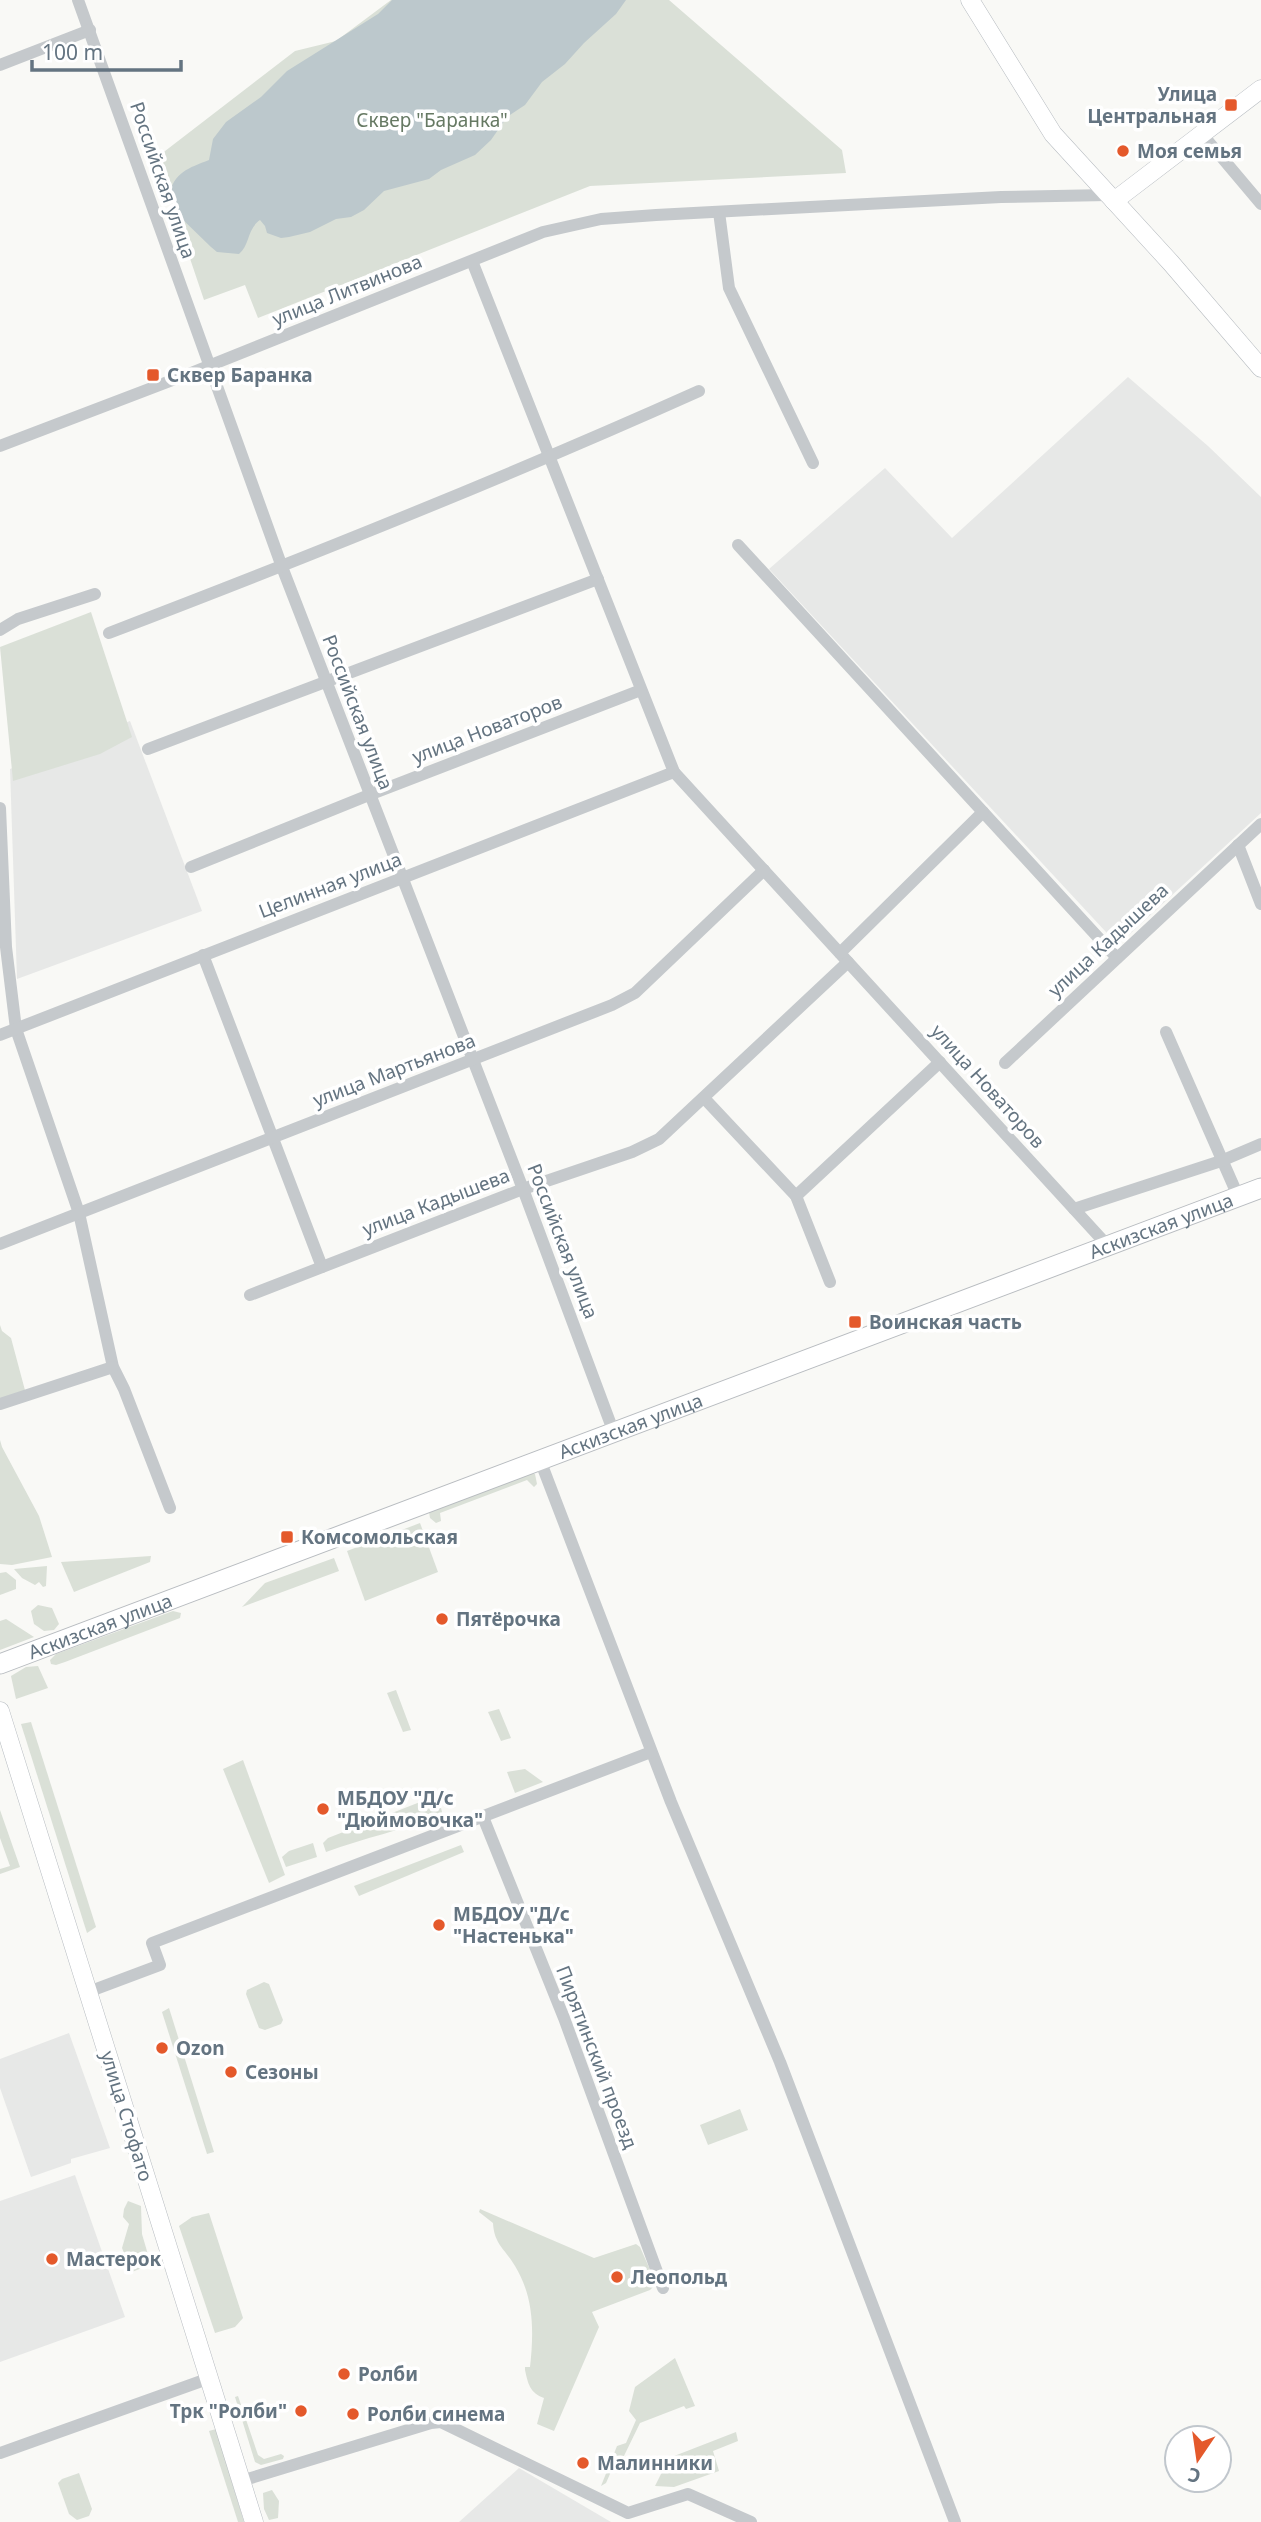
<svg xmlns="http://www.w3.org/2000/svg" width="1261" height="2522" font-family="'Noto Sans',sans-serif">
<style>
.built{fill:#e7e8e7}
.green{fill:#dae0d7}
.water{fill:#bcc8cc}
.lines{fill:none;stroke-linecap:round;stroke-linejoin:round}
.secondary-casing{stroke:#b7bcc1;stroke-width:19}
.primary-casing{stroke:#b8bcc0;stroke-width:21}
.street{stroke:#c5c9cc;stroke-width:12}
.secondary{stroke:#fff;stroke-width:18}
.primary{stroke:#fff;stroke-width:19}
.poi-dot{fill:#e4592b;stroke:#fff;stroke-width:2.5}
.labels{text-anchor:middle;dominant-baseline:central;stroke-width:7;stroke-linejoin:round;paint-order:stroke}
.poi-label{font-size:19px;font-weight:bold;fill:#647481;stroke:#fff;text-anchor:start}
.park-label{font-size:19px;fill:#667963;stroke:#fff}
.street-label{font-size:19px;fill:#647481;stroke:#fff}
</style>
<rect width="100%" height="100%" fill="#f9f9f6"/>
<g class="built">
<path d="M 1128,377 L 1208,446 L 1261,497 L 1261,813 L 1118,945 L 769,569 L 885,468 L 952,538 Z"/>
<path d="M 130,721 L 202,911 L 17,979 L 10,769 Z"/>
<path d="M 69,2033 L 110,2148 L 71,2159 L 71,2163 L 31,2177 L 0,2088 L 0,2059 Z"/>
<path d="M 75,2175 L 125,2317 L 0,2362 L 0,2201 Z"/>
<path d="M 519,2468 L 611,2522 L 459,2522 Z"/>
</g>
<g class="green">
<path d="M 391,0 L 669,0 L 842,150 L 846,173 L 590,186 L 258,318 L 245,285 L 204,300 L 156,158 L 295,51 L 336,41 Z"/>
<path d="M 91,612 L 132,737 L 100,754 L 13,781 L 0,647 Z"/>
<path d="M 0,1325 L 2,1331 L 11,1338 L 26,1394 L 0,1400 Z"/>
<path d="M 0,1440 L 2,1447 L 39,1516 L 52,1557 L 12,1565 L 0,1564 Z"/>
<path d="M 523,1472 L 535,1474 L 537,1484 L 534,1487 L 527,1480 L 440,1513 L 441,1521 L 436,1523 L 430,1518 L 429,1512 Z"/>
<path d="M 420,1523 L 438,1572 L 365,1601 L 347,1551 Z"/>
<path d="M 151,1556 L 150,1562 L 74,1592 L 61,1562 Z"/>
<path d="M 334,1558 L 339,1571 L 242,1607 L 265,1583 Z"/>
<path d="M 47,1566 L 46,1586 L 43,1587 L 39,1582 L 35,1585 L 22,1578 L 14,1569 Z"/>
<path d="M 6,1572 L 16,1580 L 16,1589 L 0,1595 L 0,1573 Z"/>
<path d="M 38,1605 L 52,1608 L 59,1624 L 54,1630 L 44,1631 L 34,1624 L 31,1611 Z"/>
<path d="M 173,1611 L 181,1613 L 180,1618 L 65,1662 L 56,1665 L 51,1664 L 50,1660 L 56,1654 Z"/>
<path d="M 6,1619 L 34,1637 L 0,1650 L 0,1621 Z"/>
<path d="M 38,1666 L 48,1688 L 16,1699 L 11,1676 L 26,1667 Z"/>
<path d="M 396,1690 L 411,1730 L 403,1732 L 387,1693 Z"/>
<path d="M 499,1709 L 511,1738 L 501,1741 L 488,1712 Z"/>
<path d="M 31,1722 L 96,1927 L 87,1933 L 21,1724 Z"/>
<path d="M 243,1760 L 285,1875 L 269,1883 L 223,1769 Z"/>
<path d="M 525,1769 L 543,1782 L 515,1793 L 507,1772 Z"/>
<path d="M 438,1795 L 442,1812 L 441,1815 C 403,1830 364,1838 326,1852 L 323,1843 L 328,1838 Z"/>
<path d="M 0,1810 L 20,1867 L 0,1874 L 0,1869 L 10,1866 L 0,1838 Z"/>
<path d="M 313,1843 L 317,1857 L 286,1867 L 282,1857 L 289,1851 Z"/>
<path d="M 461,1845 L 464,1852 L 359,1896 L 354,1886 Z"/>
<path d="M 264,1982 L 269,1984 L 283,2020 L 281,2024 L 265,2030 L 259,2028 L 246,1994 L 247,1990 Z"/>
<path d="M 169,2008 L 214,2152 L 207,2154 L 162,2012 Z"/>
<path d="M 740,2109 L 748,2130 L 708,2145 L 700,2125 Z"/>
<path d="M 128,2201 L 141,2206 L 142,2234 L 149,2258 L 142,2268 L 132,2272 L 122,2248 L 129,2224 L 123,2217 L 124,2209 Z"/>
<path d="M 480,2209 L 594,2258 L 636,2244 L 640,2247 L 655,2281 L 654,2286 L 650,2290 L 592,2312 L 599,2327 L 554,2431 L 537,2424 L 544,2398 C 530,2393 528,2384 525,2370 L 525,2367 L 530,2367 C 534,2331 534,2297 515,2266 C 505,2249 494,2244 493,2223 L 479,2212 Z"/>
<path d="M 209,2213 L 243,2318 L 235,2327 L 215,2333 L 179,2226 L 192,2217 Z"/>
<path d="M 675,2358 L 695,2406 L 686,2409 L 684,2406 L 640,2423 L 622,2460 L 617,2458 L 606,2483 L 601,2486 L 617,2446 L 626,2443 L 636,2420 L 629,2411 L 635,2387 Z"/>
<path d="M 238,2396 L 258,2455 L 264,2459 L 281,2454 L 284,2456 L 283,2459 L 261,2465 L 255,2462 L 235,2397 Z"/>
<path d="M 216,2429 L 244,2522 L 238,2522 L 209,2431 Z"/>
<path d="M 736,2432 L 738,2441 L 713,2451 L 719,2471 L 674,2487 L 655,2486 L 669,2458 Z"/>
<path d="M 79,2473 L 92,2509 L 89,2516 L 77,2520 L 69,2514 L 58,2483 L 62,2479 Z"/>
<path d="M 272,2490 L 279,2501 L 278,2518 L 269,2520 L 264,2509 L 263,2493 Z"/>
</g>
<path class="water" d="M 392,0 L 626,0 L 616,14 L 584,43 L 565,64 L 542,82 L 525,105 L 507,117 L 491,140 L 475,155 L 441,170 L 429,179 L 384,191 L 364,210 L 351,217 L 336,219 L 310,232 L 289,237 L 281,238 L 267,233 L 265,226 L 260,220 C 247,229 250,245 239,254 L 217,252 L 211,247 L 179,216 L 169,197 C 173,172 189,168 209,160 L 213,139 L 226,122 L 261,97 L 287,71 L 378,14 Z"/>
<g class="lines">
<defs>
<g id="secondary">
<path d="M 970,0 L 1053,134 L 1171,263 L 1261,368"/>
<path d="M 1114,201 L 1261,89"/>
<path d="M 0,1711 L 254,2522"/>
</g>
<g id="primary">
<path id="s1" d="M 0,1664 L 1261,1188"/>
</g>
</defs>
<use href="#secondary" class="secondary-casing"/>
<use href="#primary" class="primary-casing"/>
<g class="street">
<path d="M 78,0 L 282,567 L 523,1189 L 614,1433"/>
<path d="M 0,65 L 90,30"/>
<path d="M 1202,134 L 1261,204"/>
<path d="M 719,212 L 729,288 L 813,463"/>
<path d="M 472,261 L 674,772 L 1107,1245"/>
<path d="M 0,446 L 191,373 L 543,232 L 601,219 L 656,215 L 1001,197 L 1108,195"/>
<path d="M 738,545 L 1117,958"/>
<path d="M 0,630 L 18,619 L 95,594"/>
<path d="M 109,633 C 308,557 505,478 699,391"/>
<path d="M 148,749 L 598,579"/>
<path d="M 0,808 L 6,947 L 16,1029 L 79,1213 L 113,1367 L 124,1389 L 170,1508"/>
<path d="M 1238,845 L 1261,904"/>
<path d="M 191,867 L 369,795 L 641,690"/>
<path d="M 840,953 L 983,812"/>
<path d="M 203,955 L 322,1267"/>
<path d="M 1166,1032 L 1238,1196"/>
<path d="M 0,1035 L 674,772"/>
<path d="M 1005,1063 L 1261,824"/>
<path d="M 704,1098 L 796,1196 L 830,1282"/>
<path d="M 796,1196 L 940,1062"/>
<path d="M 1074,1209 L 1221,1161 L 1261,1144"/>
<path d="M 0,1244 L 612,1005 L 635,993 L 764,870"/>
<path d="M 250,1295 L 523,1189 L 632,1152 L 659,1139 L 848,962"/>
<path d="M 0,1404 L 113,1367"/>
<path d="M 540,1460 L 671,1802 L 780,2062 L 955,2522"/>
<path d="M 483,1817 L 564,2018 L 663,2288"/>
<path d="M 88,1992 L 160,1965 L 152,1943 L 651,1752"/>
<path d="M 0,2453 L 210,2378"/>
<path d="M 241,2481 L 431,2423 L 441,2422 L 628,2513 L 688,2494 L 751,2522"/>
</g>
<use href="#secondary" class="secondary"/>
<use href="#primary" class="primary"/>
</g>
<g class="poi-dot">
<rect x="1224" y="98" width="14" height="14" rx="3.5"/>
<circle cx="1123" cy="151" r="7"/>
<rect x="146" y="368" width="14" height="14" rx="3.5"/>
<rect x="848" y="1315" width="14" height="14" rx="3.5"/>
<rect x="280" y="1530" width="14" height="14" rx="3.5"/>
<circle cx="442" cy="1619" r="7"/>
<circle cx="323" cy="1809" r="7"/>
<circle cx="439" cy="1925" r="7"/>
<circle cx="162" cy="2048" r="7"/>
<circle cx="231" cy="2072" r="7"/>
<circle cx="52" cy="2259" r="7"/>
<circle cx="617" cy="2277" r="7"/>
<circle cx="344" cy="2374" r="7"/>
<circle cx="301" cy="2411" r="7"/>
<circle cx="353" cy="2414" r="7"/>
<circle cx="583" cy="2463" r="7"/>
</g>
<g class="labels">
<g class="poi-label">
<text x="1217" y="94" text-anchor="end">Улица<tspan x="1217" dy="22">Центральная</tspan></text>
<text x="1137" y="151">Моя семья</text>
<text x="167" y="375">Сквер Баранка</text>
<text x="869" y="1322">Воинская часть</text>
<text x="301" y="1537">Комсомольская</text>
<text x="456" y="1619">Пятёрочка</text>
<text x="337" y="1798">МБДОУ "Д/с<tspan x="337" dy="22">"Дюймовочка"</tspan></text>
<text x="453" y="1914">МБДОУ "Д/с<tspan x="453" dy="22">"Настенька"</tspan></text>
<text x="176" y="2048">Ozon</text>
<text x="245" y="2072">Сезоны</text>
<text x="66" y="2259">Мастерок</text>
<text x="631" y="2277">Леопольд</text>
<text x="358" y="2374">Ролби</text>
<text x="287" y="2411" text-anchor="end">Трк "Ролби"</text>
<text x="367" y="2414">Ролби синема</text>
<text x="597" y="2463">Малинники</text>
</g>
<g class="park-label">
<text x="432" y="120">Сквер "Баранка"</text>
</g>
<g class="street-label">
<text transform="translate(163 180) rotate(71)">Российская улица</text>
<text transform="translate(347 290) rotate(-22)">улица Литвинова</text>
<text transform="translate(358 712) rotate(69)">Российская улица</text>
<text transform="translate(487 729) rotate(-21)">улица Новаторов</text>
<text transform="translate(330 885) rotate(-21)">Целинная улица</text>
<text transform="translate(1108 940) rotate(-43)">улица Кадышева</text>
<text transform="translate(394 1070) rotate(-21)">улица Мартьянова</text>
<text transform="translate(988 1086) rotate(48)">улица Новаторов</text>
<text transform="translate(436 1202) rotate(-21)">улица Кадышева</text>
<text stroke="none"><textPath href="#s1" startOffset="1241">Аскизская улица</textPath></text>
<text transform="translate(563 1241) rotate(69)">Российская улица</text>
<text stroke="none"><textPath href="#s1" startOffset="674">Аскизская улица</textPath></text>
<text stroke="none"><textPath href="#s1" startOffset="107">Аскизская улица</textPath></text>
<text transform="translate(597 2057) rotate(69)">Пирятинский проезд</text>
<text transform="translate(127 2116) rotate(73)">улица Стофато</text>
</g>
</g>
<g transform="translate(1198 2459) rotate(193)"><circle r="33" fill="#ffffff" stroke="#c1c7cd" stroke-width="2"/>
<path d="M0-5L12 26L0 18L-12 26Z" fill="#e4592b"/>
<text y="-10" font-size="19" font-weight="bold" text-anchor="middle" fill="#647481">С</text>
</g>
<path d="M32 60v10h149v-10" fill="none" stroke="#647481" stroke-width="3.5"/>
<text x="42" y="60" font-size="21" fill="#647481" stroke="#ffffff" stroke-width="5" paint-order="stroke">100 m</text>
</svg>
